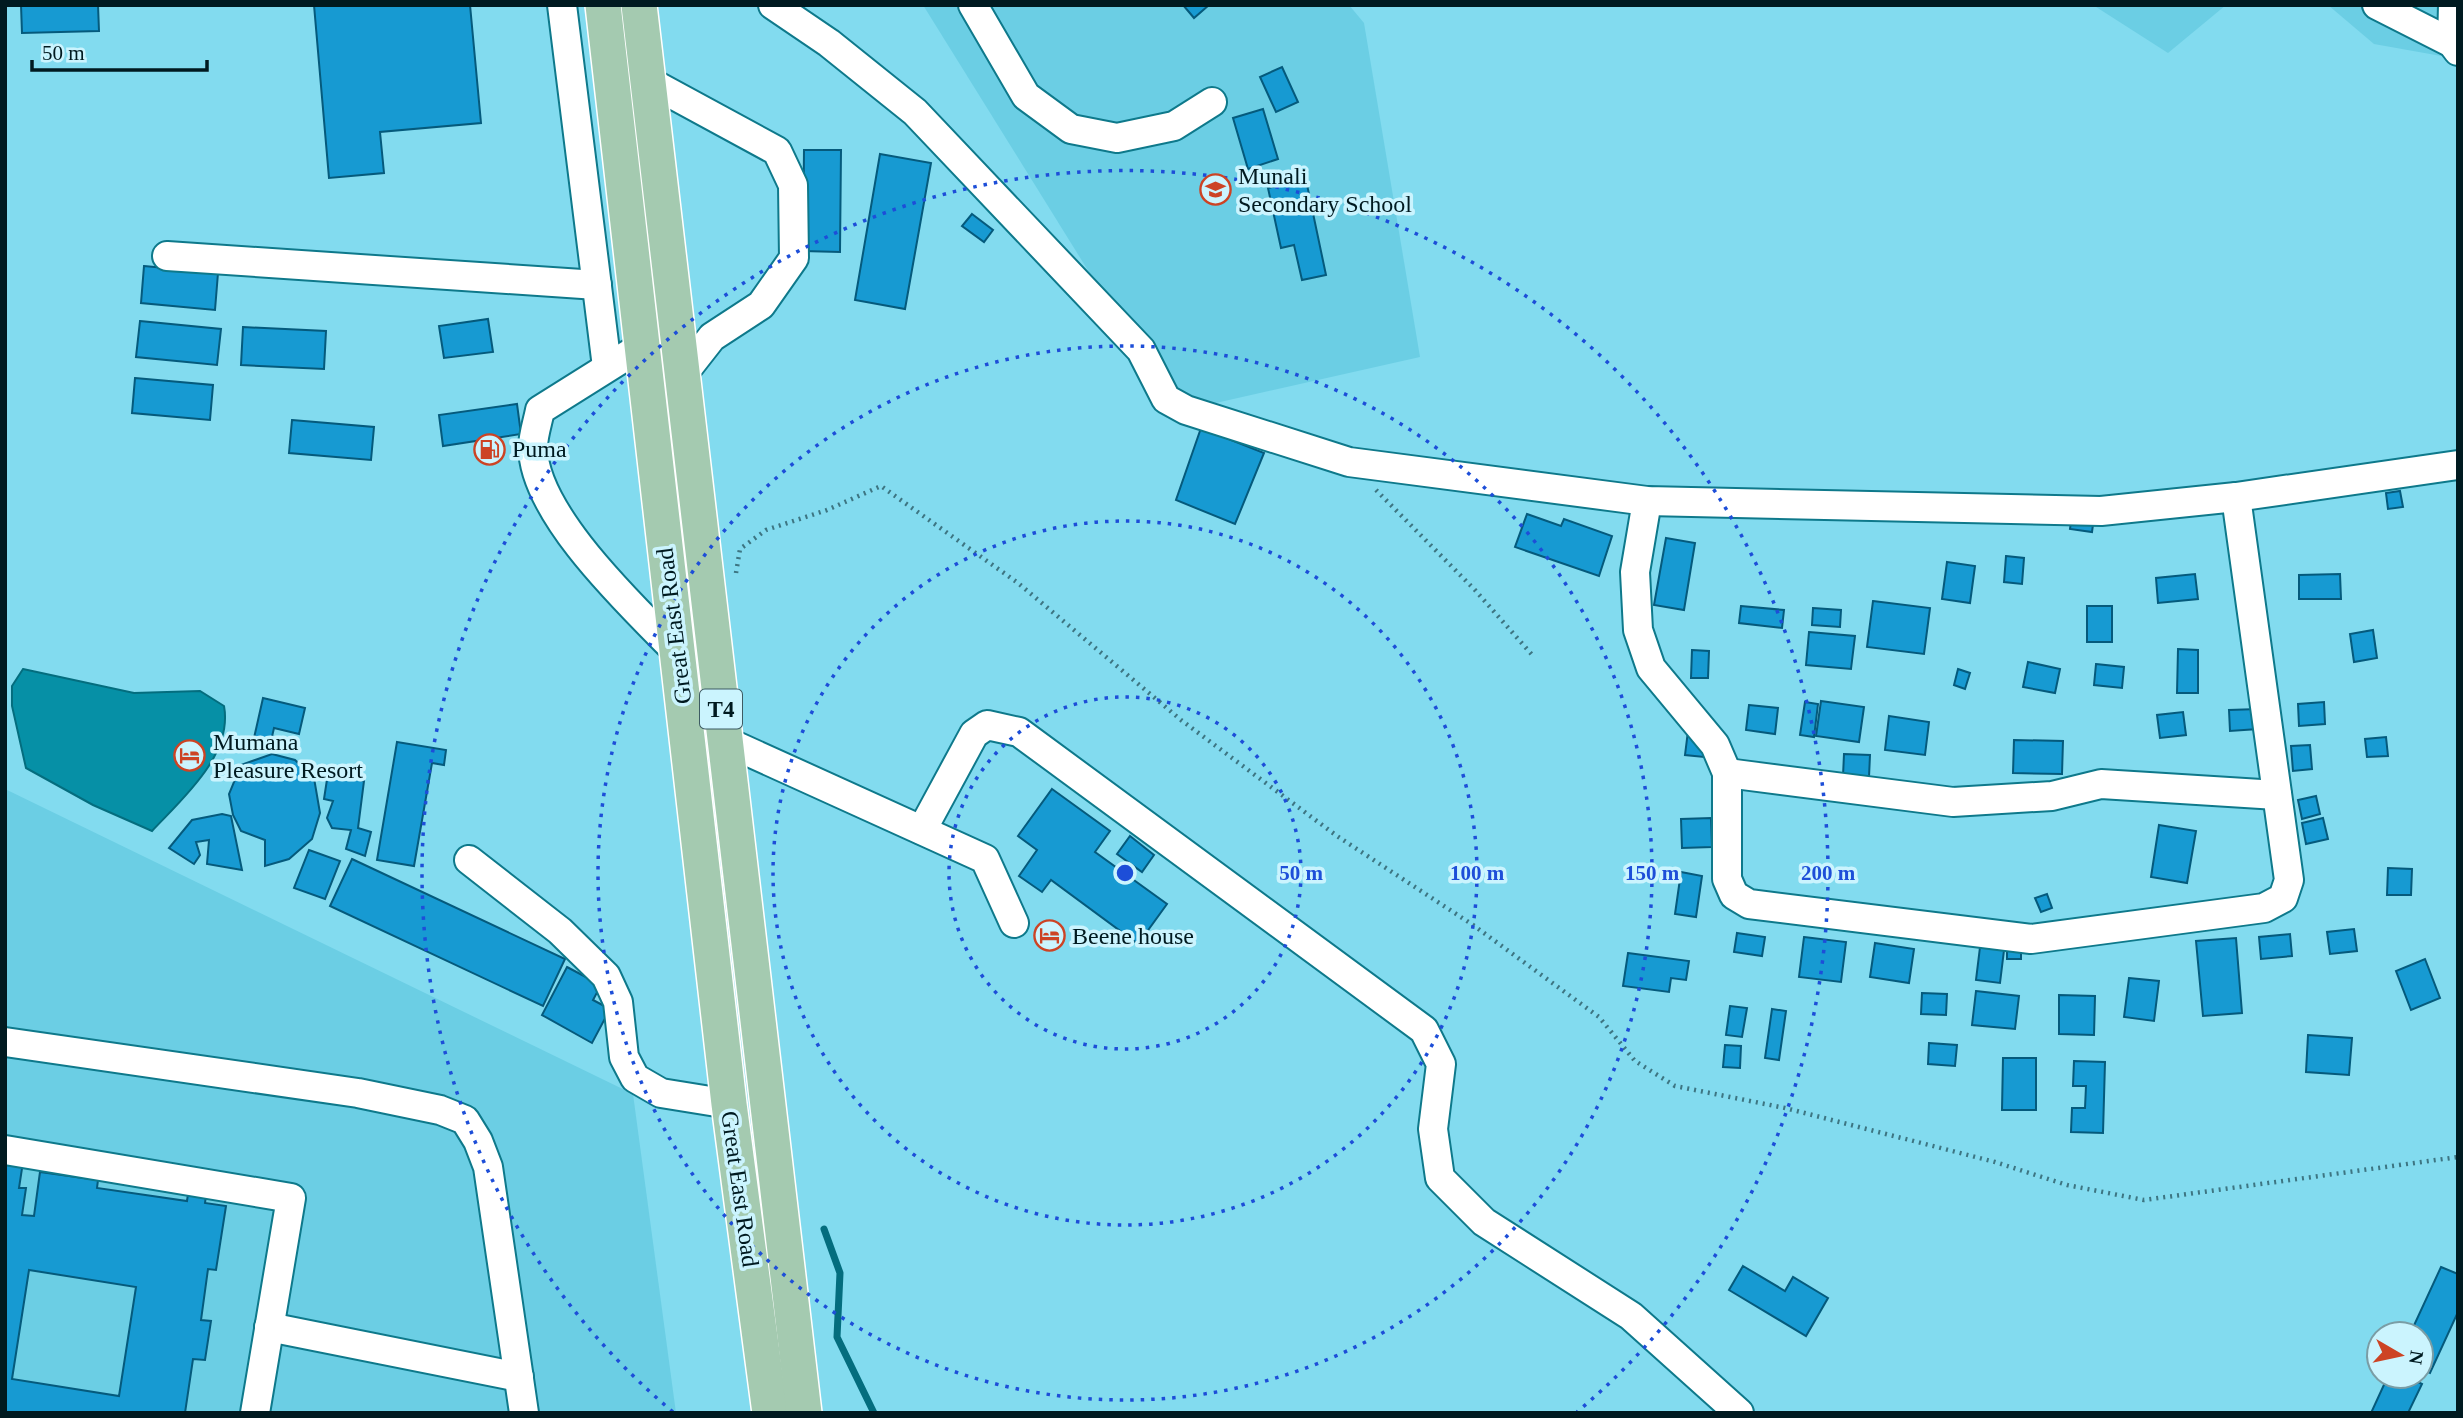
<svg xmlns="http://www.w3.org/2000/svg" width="2463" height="1418" font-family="'Times New Roman',serif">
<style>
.built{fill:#6bcee4}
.water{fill:#0690a6;stroke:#046d7e;stroke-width:2}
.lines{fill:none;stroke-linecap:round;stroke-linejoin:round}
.stream{stroke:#046d7e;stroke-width:7}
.building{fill:#179ad2;stroke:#055a7c;stroke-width:2;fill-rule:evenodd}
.minor-casing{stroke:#0e798b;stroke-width:32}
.major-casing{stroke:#fff;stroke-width:38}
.path{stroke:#3d7582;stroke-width:4.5;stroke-dasharray:2 5;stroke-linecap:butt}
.minor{stroke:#fff;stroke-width:28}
.major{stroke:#a4cab0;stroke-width:35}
.ring{fill:none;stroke:#1d4ed8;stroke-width:3.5;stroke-dasharray:3.5 7}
.labels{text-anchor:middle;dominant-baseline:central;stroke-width:7;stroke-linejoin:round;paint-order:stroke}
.shield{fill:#cbf4fe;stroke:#3d5b63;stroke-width:2}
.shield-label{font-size:23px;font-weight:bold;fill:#001a20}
.poi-label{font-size:24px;fill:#001a20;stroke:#cbf4fe;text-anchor:start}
.street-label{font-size:24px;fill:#001a20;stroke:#cbf4fe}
.centre{fill:#1d4ed8;stroke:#cbf4fe;stroke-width:3.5}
.ring-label{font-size:21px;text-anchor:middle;font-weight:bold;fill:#1d4ed8;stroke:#cbf4fe;stroke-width:7;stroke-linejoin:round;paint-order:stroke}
</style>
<rect width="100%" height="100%" fill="#82dbef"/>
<g class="built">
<path d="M 923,5 L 1349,5 L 1364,23 L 1420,357 L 1176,412 Z"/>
<path d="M 2093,5 L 2226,5 L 2168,53 Z"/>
<path d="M 2328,5 L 2458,5 L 2458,59 L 2374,44 Z"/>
<path d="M 5,789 L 633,1094 L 676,1413 L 5,1413 Z"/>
</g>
<path class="water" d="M 23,669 L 134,693 L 200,691 L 224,706 C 233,755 183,798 152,831 L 93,805 L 26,768 L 12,706 L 12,686 Z"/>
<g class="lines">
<path class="stream" d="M 824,1229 L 840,1273 L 837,1337 L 874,1413"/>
</g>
<g class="building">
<path d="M 21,5 L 98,5 L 99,31 L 22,33 Z"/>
<path d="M 314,5 L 470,5 L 481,123 L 380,132 L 384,173 L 329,178 Z"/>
<path d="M 1183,5 L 1209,5 L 1194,18 Z"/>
<path d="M 1282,67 L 1298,102 L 1276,112 L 1260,77 Z"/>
<path d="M 1263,109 L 1278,159 L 1248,169 L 1233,118 Z"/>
<path d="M 804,150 L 841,150 L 840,252 L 803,251 Z"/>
<path d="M 880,154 L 931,163 L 905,309 L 855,300 Z"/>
<path d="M 1306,180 L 1326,275 L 1302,280 L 1294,245 L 1281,248 L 1268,188 Z"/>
<path d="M 972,214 L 993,230 L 984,242 L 962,226 Z"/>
<path d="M 144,266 L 218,273 L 215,310 L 141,303 Z"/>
<path d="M 488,319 L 493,352 L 444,358 L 439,326 Z"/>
<path d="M 140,321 L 221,329 L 217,365 L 136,357 Z"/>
<path d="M 243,327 L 326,331 L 324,369 L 241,365 Z"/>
<path d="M 135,378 L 213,385 L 210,420 L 132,413 Z"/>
<path d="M 517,404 L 521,434 L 443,446 L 439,415 Z"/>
<path d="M 292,420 L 374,427 L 371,460 L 289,453 Z"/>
<path d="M 1201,428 L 1264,453 L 1235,524 L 1176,500 Z"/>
<path d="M 2400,491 L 2403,507 L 2388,509 L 2386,493 Z"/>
<path d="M 2073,507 L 2095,510 L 2092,532 L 2070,529 Z"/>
<path d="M 1527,514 L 1561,526 L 1564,519 L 1612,536 L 1599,576 L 1515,547 Z"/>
<path d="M 1666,538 L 1695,543 L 1684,610 L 1654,605 Z"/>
<path d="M 2006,556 L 2024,558 L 2022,584 L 2004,582 Z"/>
<path d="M 1947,562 L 1975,566 L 1970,603 L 1942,599 Z"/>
<path d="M 2195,574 L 2198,599 L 2158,603 L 2156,578 Z"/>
<path d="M 2340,574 L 2341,599 L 2299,599 L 2299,575 Z"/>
<path d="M 1873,601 L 1930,608 L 1924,654 L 1867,647 Z"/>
<path d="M 1741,606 L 1784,610 L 1782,628 L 1739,623 Z"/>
<rect x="2087" y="606" width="25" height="36"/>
<path d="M 1813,608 L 1841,610 L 1840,627 L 1812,625 Z"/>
<path d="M 2373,630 L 2377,658 L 2354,662 L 2350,634 Z"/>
<path d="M 1809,632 L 1855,636 L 1851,669 L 1806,665 Z"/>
<path d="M 2178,649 L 2198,650 L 2198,693 L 2177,693 Z"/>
<path d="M 1692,650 L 1709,651 L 1708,678 L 1691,678 Z"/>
<path d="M 2028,662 L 2060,669 L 2055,693 L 2023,687 Z"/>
<path d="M 2096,664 L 2124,667 L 2122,688 L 2094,685 Z"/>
<path d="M 1958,669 L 1970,673 L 1965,689 L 1954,685 Z"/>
<path d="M 263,698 L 305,708 L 299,734 L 274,728 L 271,741 L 254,738 Z"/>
<path d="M 1821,701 L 1864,707 L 1859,742 L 1816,736 Z"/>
<path d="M 1805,702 L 1818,704 L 1814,737 L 1800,735 Z"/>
<path d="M 2324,702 L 2325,724 L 2299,726 L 2298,704 Z"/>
<path d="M 1749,705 L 1778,708 L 1775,734 L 1746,730 Z"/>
<path d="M 2258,709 L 2258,729 L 2230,731 L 2229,710 Z"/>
<path d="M 2183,712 L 2186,735 L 2160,738 L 2157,715 Z"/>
<path d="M 1889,716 L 1929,722 L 1925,755 L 1885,750 Z"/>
<path d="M 1689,723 L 1707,724 L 1704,757 L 1685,755 Z"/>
<path d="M 2386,737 L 2388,756 L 2367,757 L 2365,739 Z"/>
<path d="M 2014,740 L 2063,741 L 2062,774 L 2013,773 Z"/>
<path d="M 397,742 L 446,750 L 444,765 L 432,763 L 414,866 L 377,860 Z"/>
<path d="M 2310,745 L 2312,769 L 2293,771 L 2291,746 Z"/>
<path d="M 272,754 L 295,760 L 314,778 L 320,813 L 312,839 L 289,859 L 265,866 L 265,840 L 241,831 L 233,815 L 229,794 L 241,765 Z"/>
<path d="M 1844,754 L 1870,755 L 1869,777 L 1843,776 Z"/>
<path d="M 328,773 L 364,781 L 358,828 L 371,832 L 365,856 L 346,849 L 351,830 L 332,828 L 327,818 L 333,801 L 324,799 Z"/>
<path d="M 1052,789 L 1110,831 L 1095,852 L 1167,904 L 1138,944 L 1051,880 L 1042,892 L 1019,876 L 1037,850 L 1018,836 Z"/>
<path d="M 2316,796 L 2320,814 L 2302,819 L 2298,800 Z"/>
<path d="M 222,814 L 231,816 L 242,870 L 207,864 L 209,840 L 196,842 L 200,855 L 194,864 L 169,848 L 192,820 Z"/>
<path d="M 1711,818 L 1712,847 L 1682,848 L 1681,819 Z"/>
<path d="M 2323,818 L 2328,839 L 2306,844 L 2302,823 Z"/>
<path d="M 2159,825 L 2196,831 L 2187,883 L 2151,877 Z"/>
<path d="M 1130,836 L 1154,855 L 1142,872 L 1117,854 Z"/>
<path d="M 309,850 L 340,861 L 325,899 L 294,888 Z"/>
<path d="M 352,859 L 565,959 L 543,1006 L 330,906 Z"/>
<path d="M 2388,868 L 2412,869 L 2411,895 L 2387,895 Z"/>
<path d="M 1681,872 L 1702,876 L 1696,917 L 1675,914 Z"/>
<path d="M 2047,894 L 2052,908 L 2041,912 L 2035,898 Z"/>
<path d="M 2354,929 L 2357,951 L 2330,954 L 2327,932 Z"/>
<path d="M 1737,933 L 1765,937 L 1762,956 L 1734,952 Z"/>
<path d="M 2290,934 L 2292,956 L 2261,959 L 2259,937 Z"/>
<path d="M 1804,937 L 1846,942 L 1841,982 L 1799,977 Z"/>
<path d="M 2236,938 L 2242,1013 L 2203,1016 L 2196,941 Z"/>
<path d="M 1981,939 L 2005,942 L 2000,983 L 1976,980 Z"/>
<rect x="2007" y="942" width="14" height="17"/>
<path d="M 1875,943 L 1914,949 L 1909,983 L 1870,977 Z"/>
<path d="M 1628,953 L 1689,961 L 1686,980 L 1671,978 L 1669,992 L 1623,986 Z"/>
<path d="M 2425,959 L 2440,998 L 2411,1010 L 2396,971 Z"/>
<path d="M 567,967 L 601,985 L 593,1000 L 610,1009 L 592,1043 L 542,1015 Z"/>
<path d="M 2129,978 L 2159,981 L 2154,1021 L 2124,1017 Z"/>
<path d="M 1976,991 L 2019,996 L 2015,1029 L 1972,1025 Z"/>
<path d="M 1922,993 L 1947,994 L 1946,1015 L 1921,1014 Z"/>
<path d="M 2059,995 L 2095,996 L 2094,1035 L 2059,1034 Z"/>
<path d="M 1730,1006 L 1747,1008 L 1742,1037 L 1726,1035 Z"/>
<path d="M 1772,1009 L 1786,1011 L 1779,1060 L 1765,1058 Z"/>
<path d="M 2308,1035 L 2352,1038 L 2349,1075 L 2306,1072 Z"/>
<path d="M 1929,1043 L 1957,1045 L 1955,1066 L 1928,1064 Z"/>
<path d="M 1725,1045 L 1741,1046 L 1740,1068 L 1723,1067 Z"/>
<path d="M 2003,1058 L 2036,1058 L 2036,1110 L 2002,1110 Z"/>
<path d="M 2074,1061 L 2105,1062 L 2103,1133 L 2071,1132 L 2072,1108 L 2085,1108 L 2086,1086 L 2073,1086 Z"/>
<path d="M 5,1160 L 23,1162 L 19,1188 L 26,1188 L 22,1215 L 34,1216 L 40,1172 L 98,1180 L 97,1188 L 187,1201 L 188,1194 L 206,1196 L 205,1203 L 226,1206 L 216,1270 L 208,1269 L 201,1320 L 211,1321 L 205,1360 L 193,1359 L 185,1413 L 5,1413 ZM 29,1270 L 136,1287 L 119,1396 L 12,1379 Z"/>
<path d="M 1743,1266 L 1785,1291 L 1793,1277 L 1828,1298 L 1806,1336 L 1729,1290 Z"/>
<path d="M 2441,1267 L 2458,1274 L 2458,1312 L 2430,1373 L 2421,1369 L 2421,1334 L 2410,1334 Z"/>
<path d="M 2388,1376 L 2406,1376 L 2422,1384 L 2408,1413 L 2371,1413 Z"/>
</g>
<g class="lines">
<defs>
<g id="minor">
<path d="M 562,5 L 607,367"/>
<path d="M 773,5 L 829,43 L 915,112 L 1141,350 L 1166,399 L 1186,410 L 1349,462 L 1647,501 L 2101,511 L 2236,497 L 2458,465"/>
<path d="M 973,5 L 1026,96 L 1071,129 L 1117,138 L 1174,126 L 1212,102"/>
<path d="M 2377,5 L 2452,43 L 2458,51"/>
<path d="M 2452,43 L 2453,5"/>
<path d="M 648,81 L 777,151 L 793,185 L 794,258 L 761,305 L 712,337 L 683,374"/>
<path d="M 167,256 L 597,285"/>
<path d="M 642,346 L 540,410 C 538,421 533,435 533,447 C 533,514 633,607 677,652"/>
<path d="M 1647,501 L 1635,572 L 1638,630 L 1651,668 L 1715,745 L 1727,773 L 1727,879 L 1734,895 L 1749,904 L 2031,939 L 2264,908 L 2283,898 L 2289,880 L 2236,497"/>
<path d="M 725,741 L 985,859 L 1014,923"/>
<path d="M 1727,773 L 1953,802 L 2052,796 L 2101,784 L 2277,795"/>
<path d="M 922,830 L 974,734 L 987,725 L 1019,732 L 1424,1030 L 1441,1064 L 1433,1129 L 1440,1178 L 1484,1222 L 1631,1316 L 1739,1413"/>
<path d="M 469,860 L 560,931 L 606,976 L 618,1002 L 624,1057 L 635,1078 L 661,1093 L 729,1104"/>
<path d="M 5,1042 L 358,1093 L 440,1110 L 465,1120 L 478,1141 L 488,1167 L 524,1413"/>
<path d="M 5,1150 L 291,1198 L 255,1413"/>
<path d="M 269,1327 L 519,1377"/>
</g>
<g id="major">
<path d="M 603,5 L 729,1104 L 770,1413"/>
<path d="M 639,5 L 804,1413"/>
</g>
</defs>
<use href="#minor" class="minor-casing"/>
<use href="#major" class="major-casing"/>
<g class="path">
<path d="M 1376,490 L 1475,590 L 1534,657"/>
<path d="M 736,573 L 740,549 L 766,530 L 827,510 L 881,486 L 1018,583 L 1181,720 L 1337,836 L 1473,925 L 1599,1017 L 1635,1061 L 1675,1086 L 1785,1108 L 1995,1162 L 2067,1185 L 2144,1200 L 2458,1157"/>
</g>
<use href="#minor" class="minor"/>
<use href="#major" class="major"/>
</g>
<g class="ring">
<circle cx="1125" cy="873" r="176"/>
<circle cx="1125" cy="873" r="352"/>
<circle cx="1125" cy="873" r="527"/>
<path d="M673 1412A703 703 0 1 1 1577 1412"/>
</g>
<defs>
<symbol id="school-ring" viewBox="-11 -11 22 22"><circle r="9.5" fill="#cbf4fe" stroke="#cd4324" stroke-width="1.5"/><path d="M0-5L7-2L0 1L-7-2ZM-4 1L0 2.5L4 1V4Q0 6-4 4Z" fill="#cd4324"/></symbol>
<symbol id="fuel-ring" viewBox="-11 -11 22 22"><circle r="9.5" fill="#cbf4fe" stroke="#cd4324" stroke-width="1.5"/><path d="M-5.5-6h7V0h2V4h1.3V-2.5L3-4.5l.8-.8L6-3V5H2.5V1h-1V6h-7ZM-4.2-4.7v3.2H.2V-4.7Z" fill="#cd4324"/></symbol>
<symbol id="hotel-ring" viewBox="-11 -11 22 22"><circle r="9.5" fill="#cbf4fe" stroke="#cd4324" stroke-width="1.5"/><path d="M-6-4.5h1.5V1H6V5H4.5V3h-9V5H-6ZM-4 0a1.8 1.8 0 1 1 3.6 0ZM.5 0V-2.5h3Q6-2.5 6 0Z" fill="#cd4324"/></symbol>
</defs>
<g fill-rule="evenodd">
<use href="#school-ring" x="1198" y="172" width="35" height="35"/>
<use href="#fuel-ring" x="472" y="432" width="35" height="35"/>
<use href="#hotel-ring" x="172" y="738" width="35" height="35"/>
<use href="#hotel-ring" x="1032" y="918" width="35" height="35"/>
</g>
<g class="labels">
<rect class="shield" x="700" y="689.5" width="42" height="39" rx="5"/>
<g class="shield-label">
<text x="721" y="709">T4</text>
</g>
<g class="poi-label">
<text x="1238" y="176">Munali<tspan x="1238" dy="28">Secondary School</tspan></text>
<text x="512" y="449">Puma</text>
<text x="213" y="742">Mumana<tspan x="213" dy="28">Pleasure Resort</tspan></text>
<text x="1072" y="936">Beene house</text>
</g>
<g class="street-label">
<text transform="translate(674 626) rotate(-97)">Great East Road</text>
<text transform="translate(740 1189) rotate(82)">Great East Road</text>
</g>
</g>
<circle cx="1125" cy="873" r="10" class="centre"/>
<g class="ring-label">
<text x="1301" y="880">50 m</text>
<text x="1477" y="880">100 m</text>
<text x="1652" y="880">150 m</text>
<text x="1828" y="880">200 m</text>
</g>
<rect width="2463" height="1418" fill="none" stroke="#001a20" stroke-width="14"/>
<g transform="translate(2400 1355) rotate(99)"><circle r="33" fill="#cbf4fe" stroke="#7a9da5" stroke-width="2"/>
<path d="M0-5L12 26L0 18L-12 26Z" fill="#cd4324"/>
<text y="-10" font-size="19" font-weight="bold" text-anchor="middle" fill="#001a20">N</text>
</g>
<path d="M32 60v10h175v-10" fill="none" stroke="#001a20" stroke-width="3.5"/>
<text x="42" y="60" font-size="21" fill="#001a20" stroke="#cbf4fe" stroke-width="5" paint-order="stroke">50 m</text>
</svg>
